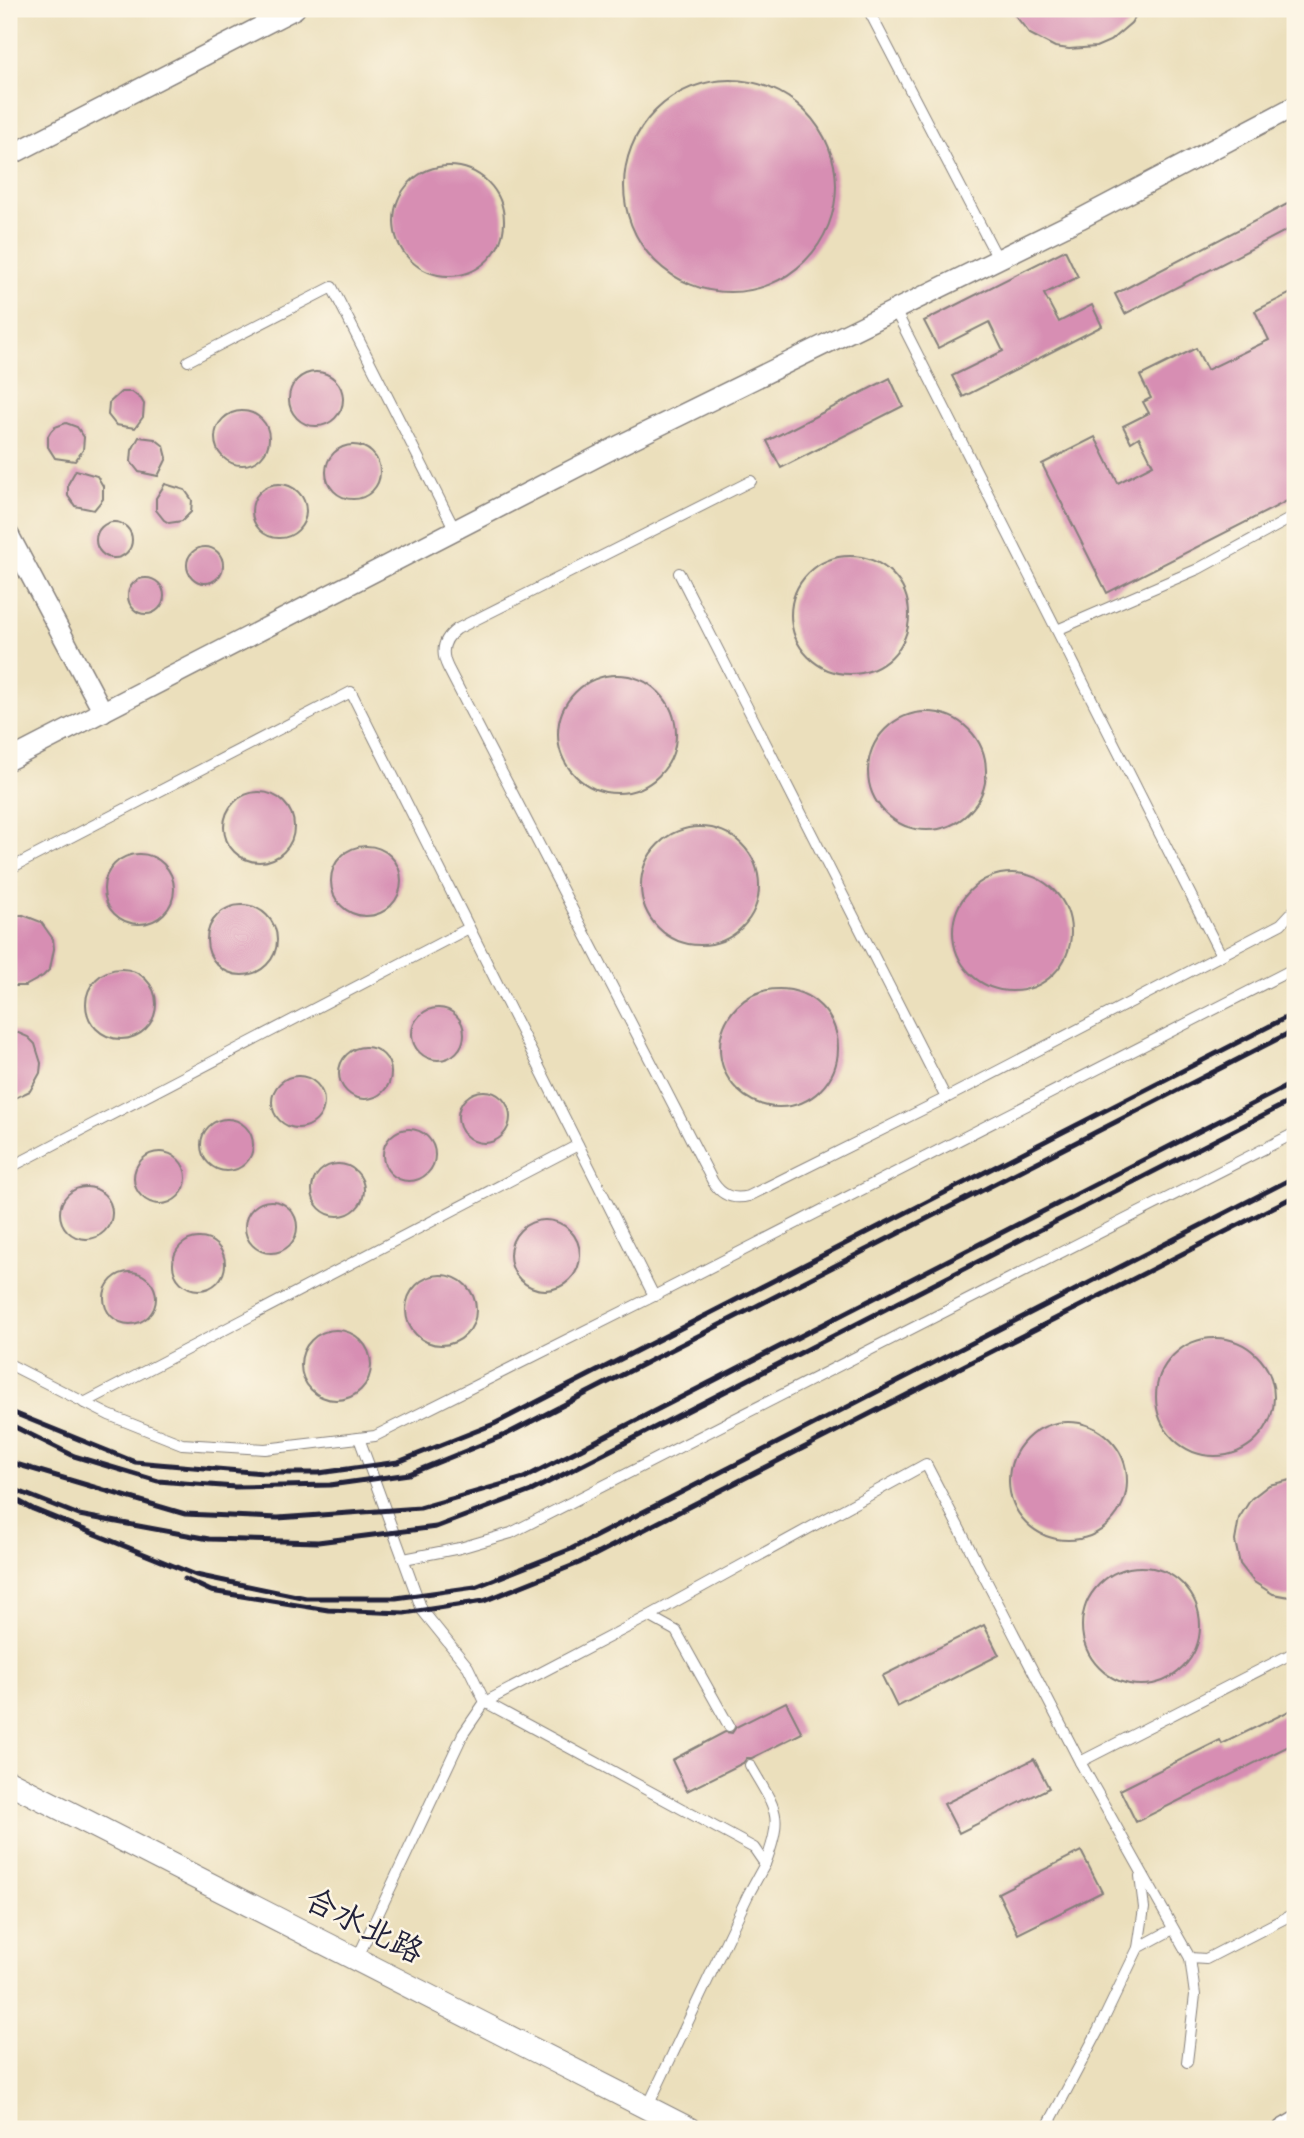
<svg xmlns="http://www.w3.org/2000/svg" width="1304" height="2138" font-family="'Indie Flower','LXGW WenKai TC',sans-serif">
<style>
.building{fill:#d78eb3}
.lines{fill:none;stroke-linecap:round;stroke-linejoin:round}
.service-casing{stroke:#86807c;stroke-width:12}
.minor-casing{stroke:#86807c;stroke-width:22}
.tertiary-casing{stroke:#86807c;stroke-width:25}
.service{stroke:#fff;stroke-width:10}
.minor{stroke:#fff;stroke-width:19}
.tertiary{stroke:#fff;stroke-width:23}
.rail{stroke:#22223b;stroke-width:5}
.labels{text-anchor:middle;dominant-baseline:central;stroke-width:5;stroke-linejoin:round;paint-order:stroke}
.street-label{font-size:32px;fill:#22223b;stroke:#fcf5e5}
</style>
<rect width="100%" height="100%" fill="#fcf5e5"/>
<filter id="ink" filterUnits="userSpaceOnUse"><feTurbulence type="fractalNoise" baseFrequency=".0143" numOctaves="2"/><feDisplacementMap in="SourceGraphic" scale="14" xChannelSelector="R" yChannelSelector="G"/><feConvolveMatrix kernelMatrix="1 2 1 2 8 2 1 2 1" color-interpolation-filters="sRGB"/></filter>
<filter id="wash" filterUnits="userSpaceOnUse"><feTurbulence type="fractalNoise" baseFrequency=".00686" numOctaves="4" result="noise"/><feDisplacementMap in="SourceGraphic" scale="28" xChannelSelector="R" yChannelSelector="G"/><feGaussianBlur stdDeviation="1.57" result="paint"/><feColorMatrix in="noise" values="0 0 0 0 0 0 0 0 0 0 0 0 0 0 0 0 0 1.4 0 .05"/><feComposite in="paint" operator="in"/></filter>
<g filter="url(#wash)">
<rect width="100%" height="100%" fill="#ebdfbc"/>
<g id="blocks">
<g class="building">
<path d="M 1010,9 L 1140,9 L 1131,23 L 1110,41 L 1096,47 L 1069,49 L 1055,47 L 1030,34 Z"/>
<circle cx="730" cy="186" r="106"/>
<circle cx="449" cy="221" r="55"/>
<path d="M 1295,200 L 1295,226 L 1125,314 L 1115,294 Z"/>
<path d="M 1065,250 L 1078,277 L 1044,294 L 1059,322 L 1092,305 L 1102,326 L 963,397 L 952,376 L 1003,351 L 989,322 L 938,348 L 924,321 Z"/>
<path d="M 1295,291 L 1295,497 L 1107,593 L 1042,464 L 1095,437 L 1118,483 L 1153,465 L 1139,437 L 1131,442 L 1123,426 L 1149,413 L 1143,402 L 1151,398 L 1140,376 L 1196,348 L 1207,370 L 1269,340 L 1255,311 Z"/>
<circle cx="316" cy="399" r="27"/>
<path d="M 890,378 L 903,406 L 781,468 L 767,441 Z"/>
<path d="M 121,392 L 132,392 L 141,399 L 144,404 L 143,417 L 135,428 L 116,425 L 108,415 L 109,403 Z"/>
<circle cx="242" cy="438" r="27"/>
<path d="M 66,423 L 77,427 L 84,437 L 83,450 L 75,461 L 55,458 L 48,447 L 48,436 L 51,431 L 55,427 Z"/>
<path d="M 139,437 L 155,439 L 164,446 L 167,458 L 158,476 L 139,472 L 131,462 L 132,450 Z"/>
<circle cx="353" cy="472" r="27"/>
<path d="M 76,470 L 97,476 L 103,486 L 103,499 L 94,510 L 75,506 L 68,496 L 68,484 Z"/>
<circle cx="279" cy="511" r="27"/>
<path d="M 165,484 L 185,490 L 192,500 L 191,512 L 182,521 L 169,523 L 164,520 L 156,510 L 156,498 Z"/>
<circle cx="114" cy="540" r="18"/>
<circle cx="205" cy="565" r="18"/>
<circle cx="850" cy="615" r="59"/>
<circle cx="146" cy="596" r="18"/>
<circle cx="617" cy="734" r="59"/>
<circle cx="927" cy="771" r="59"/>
<circle cx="259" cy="827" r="35"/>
<circle cx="700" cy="886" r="59"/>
<circle cx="366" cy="881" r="35"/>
<circle cx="139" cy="889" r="35"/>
<circle cx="1012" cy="932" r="59"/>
<circle cx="242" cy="940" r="35"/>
<path d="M 23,915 L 41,922 L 53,939 L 54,949 L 50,969 L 43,976 L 25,986 L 15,986 L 9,984 L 9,916 Z"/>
<circle cx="121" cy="1004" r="35"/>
<circle cx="779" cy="1048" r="59"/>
<circle cx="438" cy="1034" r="26"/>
<path d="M 9,1029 L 28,1037 L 35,1044 L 41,1063 L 40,1073 L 30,1091 L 9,1101 Z"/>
<circle cx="365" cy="1073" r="26"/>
<circle cx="298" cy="1102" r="26"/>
<circle cx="484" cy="1117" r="26"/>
<circle cx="227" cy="1145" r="26"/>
<circle cx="409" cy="1155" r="26"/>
<circle cx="160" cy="1178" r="26"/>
<circle cx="338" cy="1190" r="26"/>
<circle cx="86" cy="1213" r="26"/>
<circle cx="271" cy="1227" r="26"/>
<circle cx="545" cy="1255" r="35"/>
<circle cx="199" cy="1264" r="26"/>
<circle cx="130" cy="1298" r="26"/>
<circle cx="441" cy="1310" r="35"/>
<circle cx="336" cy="1365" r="35"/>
<circle cx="1215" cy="1397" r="59"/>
<circle cx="1068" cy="1481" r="59"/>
<path d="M 1295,1479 L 1295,1598 L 1273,1594 L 1254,1582 L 1240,1564 L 1235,1541 L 1239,1518 L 1251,1499 L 1269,1485 Z"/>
<circle cx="1141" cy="1626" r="59"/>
<path d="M 984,1625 L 999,1655 L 897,1707 L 882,1676 Z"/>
<path d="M 786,1702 L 802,1733 L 752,1758 L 747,1758 L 743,1763 L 687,1791 L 672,1760 L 725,1732 L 732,1733 L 736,1727 Z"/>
<path d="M 1295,1708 L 1295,1743 L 1136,1822 L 1120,1790 L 1220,1740 L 1222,1744 Z"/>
<path d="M 1034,1759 L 1049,1788 L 959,1833 L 944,1804 Z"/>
<path d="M 1081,1851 L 1102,1892 L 1018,1934 L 998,1893 Z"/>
</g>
</g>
</g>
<g filter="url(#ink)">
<use href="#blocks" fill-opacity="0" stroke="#86807c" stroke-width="2"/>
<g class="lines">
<defs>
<g id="service">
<path d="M 868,9 L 998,259"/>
<path d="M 895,310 L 1221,955"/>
<path d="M 188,361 L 332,287 L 455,530"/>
<path d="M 679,573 L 946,1098 L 749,1196 C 733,1200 722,1196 713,1182 L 448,668 C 440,652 443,639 457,629 L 751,481"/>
<path d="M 1057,630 L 1198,569 L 1295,516"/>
<path d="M 9,869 L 351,692 L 654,1296"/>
<path d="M 946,1098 L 1281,924 L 1295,909"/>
<path d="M 9,1168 L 469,928"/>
<path d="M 9,1364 L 109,1415 L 182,1444 L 265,1449 L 375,1436 L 654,1296 L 1295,968"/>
<path d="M 84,1403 L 578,1145"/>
<path d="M 359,1438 L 422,1610 L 468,1667 L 485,1702 L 754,1848 L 765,1864 L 748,1895 L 647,2108"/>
<path d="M 404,1559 L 460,1548 L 511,1533 L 1295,1133"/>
<path d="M 649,1616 L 676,1631 L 729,1726"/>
<path d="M 1080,1762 L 1295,1652"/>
<path d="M 750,1765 C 775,1809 785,1814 765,1864"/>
<path d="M 1138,1948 L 1173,1929"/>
<path d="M 357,1959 L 463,1734 L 485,1702 L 649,1616 L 926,1464 L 1080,1762 L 1190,1958 L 1206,1959 L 1295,1913"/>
<path d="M 1187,2062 L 1195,1995 L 1190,1958"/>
<path d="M 1046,2129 L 1098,2031 L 1138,1948 L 1144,1908 L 1140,1876"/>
</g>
<g id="minor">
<path d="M 9,156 L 295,9"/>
<path d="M 9,535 L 103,712"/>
<path d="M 9,760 L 620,445 L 1080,219 L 1295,106"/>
<path d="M 1283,2129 L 1295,2122"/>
</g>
<path id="tertiary" d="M 9,1782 L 689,2129"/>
</defs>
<use href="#service" class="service-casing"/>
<use href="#minor" class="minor-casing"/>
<use href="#tertiary" class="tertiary-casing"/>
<use href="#service" class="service"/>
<use href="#minor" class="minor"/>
<use href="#tertiary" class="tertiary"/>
<g class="rail">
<path d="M 9,1411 L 135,1462 L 263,1473 L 319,1473 L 398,1462 L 494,1424 L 1295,1013"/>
<path d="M 9,1424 L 74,1456 L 158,1481 L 235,1487 L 330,1485 L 409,1474 L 505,1435 L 1295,1030"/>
<path d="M 9,1462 L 185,1514 L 278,1518 L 420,1508 L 524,1478 L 1295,1082"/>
<path d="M 18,1491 L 79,1515 L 209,1539 L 318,1542 L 436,1527 L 531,1491 L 1295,1099"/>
<path d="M 9,1496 L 33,1509 L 196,1575 L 306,1598 L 396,1598 L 475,1587 L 571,1549 L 1295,1177"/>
<path d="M 185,1579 L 211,1591 L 328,1610 L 404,1613 L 484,1601 L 579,1563 L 1295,1196"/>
</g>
</g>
</g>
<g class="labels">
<g class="street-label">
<text transform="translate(363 1928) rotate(27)">合水北路</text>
</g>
</g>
<rect width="1304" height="2138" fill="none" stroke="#fcf5e5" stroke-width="35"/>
</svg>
